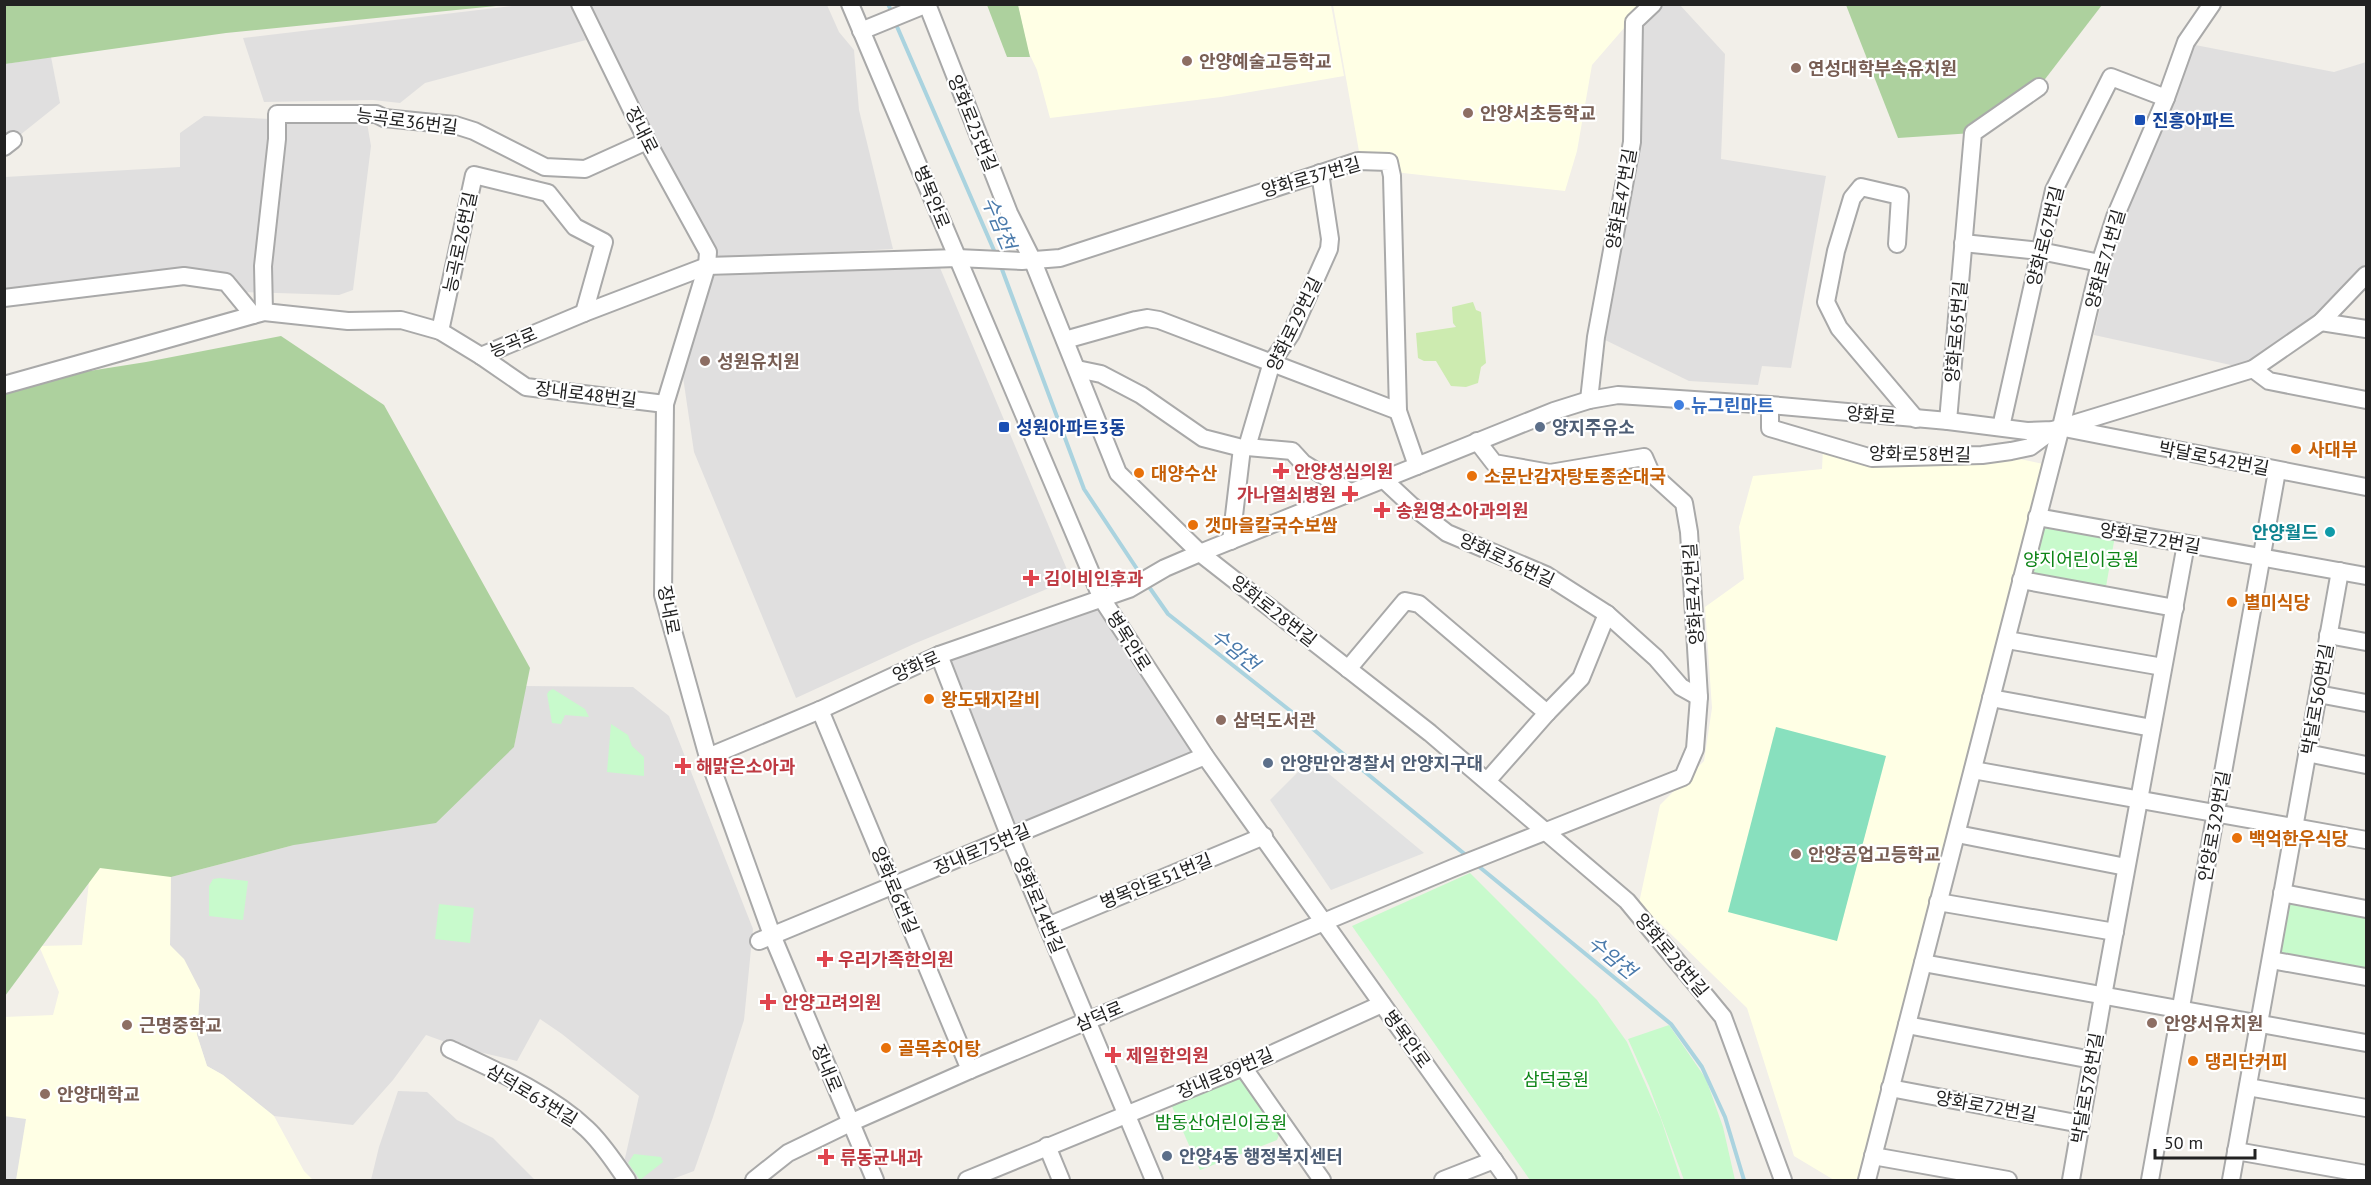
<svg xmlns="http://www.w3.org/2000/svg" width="2371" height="1185" font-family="'PT Sans','Noto Sans KR',sans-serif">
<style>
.residential{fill:#e0dfdf}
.education{fill:#ffffe5}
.grass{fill:#cdebb0}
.forest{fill:#add19e}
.park{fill:#c8facc}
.pitch{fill:#88e0be}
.parking{fill:#e2e2e2}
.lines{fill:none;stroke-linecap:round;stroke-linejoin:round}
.stream{stroke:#aad3df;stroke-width:4}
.minor-casing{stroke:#a9a9a9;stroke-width:20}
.minor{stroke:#fff;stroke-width:16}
.education-dot{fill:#8d6e63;stroke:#fff;stroke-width:2}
.transit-dot{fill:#1a4fb4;stroke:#fff;stroke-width:2}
.shop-dot{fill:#3f7fe0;stroke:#fff;stroke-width:2}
.service-dot{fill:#5c6f8a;stroke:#fff;stroke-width:2}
.food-dot{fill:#e8710a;stroke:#fff;stroke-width:2}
.health-dot{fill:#e0444e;stroke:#fff;stroke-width:2}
.culture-dot{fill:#0f9aa8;stroke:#fff;stroke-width:2}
.labels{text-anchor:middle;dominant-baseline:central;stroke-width:4.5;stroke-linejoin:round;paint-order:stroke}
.education-label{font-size:18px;font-weight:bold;fill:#785e54;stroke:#fff;text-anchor:start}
.transit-label{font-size:18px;font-weight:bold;fill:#164399;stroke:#fff;text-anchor:start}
.street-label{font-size:18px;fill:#222;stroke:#fff}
.shop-label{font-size:18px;font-weight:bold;fill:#366cbe;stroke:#fff;text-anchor:start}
.service-label{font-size:18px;font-weight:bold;fill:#4e5e75;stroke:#fff;text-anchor:start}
.food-label{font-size:18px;font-weight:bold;fill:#c56008;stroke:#fff;text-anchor:start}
.health-label{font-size:18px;font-weight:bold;fill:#be3a42;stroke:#fff;text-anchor:start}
.culture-label{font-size:18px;font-weight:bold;fill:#0d838f;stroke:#fff;text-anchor:end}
.park-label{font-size:18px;fill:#0c8416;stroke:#fff}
.water-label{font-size:20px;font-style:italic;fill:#4a7aab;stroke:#fff}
</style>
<rect width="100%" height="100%" fill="#f2efe9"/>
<g class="residential">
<path d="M 570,5 L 586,40 L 425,83 L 400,103 L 373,100 L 264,102 L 243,38 L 521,5 Z"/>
<path d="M 587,5 L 827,5 L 839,32 L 854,50 L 859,110 L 893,249 L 715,258 Z"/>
<path d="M 1654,5 L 1680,5 L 1725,54 L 1721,159 L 1826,176 L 1791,368 L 1762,366 L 1758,385 L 1689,381 L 1599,337 L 1619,217 L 1634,23 Z"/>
<path d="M 2190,44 L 2334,72 L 2366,62 L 2366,266 L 2350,286 L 2317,318 L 2240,367 L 2094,335 L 2120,219 Z"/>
<path d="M 51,57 L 60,103 L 5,147 L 5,64 Z"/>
<path d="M 204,116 L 270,119 L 366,117 L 371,146 L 353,290 L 339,295 L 242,292 L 230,279 L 5,293 L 5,177 L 180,167 L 180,133 Z"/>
<path d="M 938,263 L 1071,579 L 916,643 L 796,698 L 694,452 L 683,377 L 713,276 Z"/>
<path d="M 1102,599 L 1205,756 L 1010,837 L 939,655 Z"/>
<path d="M 525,686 L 633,687 L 669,716 L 753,929 L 744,1020 L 713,1117 L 694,1171 L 670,1180 L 634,1180 L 623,1167 L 639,1096 L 562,1034 L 540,1019 L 517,1061 L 462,1048 L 426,1035 L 393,1080 L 353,1125 L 274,1116 L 223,1075 L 207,1066 L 197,1035 L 200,990 L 170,945 L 171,877 L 294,845 L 514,747 Z"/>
<path d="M 398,1091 L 427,1092 L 457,1120 L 493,1138 L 535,1180 L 371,1180 L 379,1147 Z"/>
</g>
<g class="education">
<path d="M 1018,5 L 1331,5 L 1344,76 L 1221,97 L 1050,118 L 1037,70 L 1028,51 Z"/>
<path d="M 1333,5 L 1644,5 L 1592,65 L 1577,151 L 1565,191 L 1394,172 L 1360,157 Z"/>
<path d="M 1823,448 L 2011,457 L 2043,464 L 1857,1180 L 1834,1180 L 1794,1156 L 1747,1008 L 1639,903 L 1660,805 L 1704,761 L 1712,708 L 1705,607 L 1744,579 L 1739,527 L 1753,476 L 1822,469 Z"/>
<path d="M 92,855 L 171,867 L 170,945 L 184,959 L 200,990 L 197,1035 L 207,1066 L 223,1075 L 274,1116 L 304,1171 L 313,1180 L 5,1180 L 4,1017 L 53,1015 L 59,992 L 39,946 L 82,945 Z"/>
</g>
<path class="grass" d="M 1473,302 L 1476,310 L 1481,312 L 1486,363 L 1481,367 L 1478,383 L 1466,387 L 1451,386 L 1436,361 L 1424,361 L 1418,358 L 1416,333 L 1456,327 L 1453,323 L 1452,307 Z"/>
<g class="forest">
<path d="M 4,5 L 5,4 L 506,5 L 226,33 L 5,64 Z"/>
<path d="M 987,5 L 1018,5 L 1030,57 L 1007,57 Z"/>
<path d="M 1846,5 L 2102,5 L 2039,87 L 1973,133 L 1898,138 Z"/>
<path d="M 281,336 L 384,405 L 530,668 L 514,747 L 436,823 L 294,845 L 171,877 L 100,868 L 5,996 L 5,395 L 26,381 L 146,362 Z"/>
</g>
<g class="park">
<path d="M 2042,523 L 2115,536 L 2105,592 L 2028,579 Z"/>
<path d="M 553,689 L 585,709 L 589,717 L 565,715 L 561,724 L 552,723 L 547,694 L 549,691 Z"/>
<path d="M 611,724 L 628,735 L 632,746 L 644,757 L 644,776 L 607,772 Z"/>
<path d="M 1470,873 L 1597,1000 L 1627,1042 L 1661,1119 L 1681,1180 L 1530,1180 L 1352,926 Z"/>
<path d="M 220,878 L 248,881 L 243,920 L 209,916 L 209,886 L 213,879 Z"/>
<path d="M 2288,901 L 2366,914 L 2366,972 L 2279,957 Z"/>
<path d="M 439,904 L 474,908 L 470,943 L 435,939 Z"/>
<path d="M 1669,1025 L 1706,1079 L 1723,1127 L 1735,1180 L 1684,1180 L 1649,1086 L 1628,1039 Z"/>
<path d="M 1237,1075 L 1245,1077 L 1280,1132 L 1277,1140 L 1200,1170 L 1170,1102 Z"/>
<path d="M 634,1154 L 661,1157 L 663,1162 L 640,1180 L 628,1163 Z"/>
</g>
<path class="pitch" d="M 1776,727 L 1886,756 L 1837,941 L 1728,912 Z"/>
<g class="parking">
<path d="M 1311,759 L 1424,853 L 1331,890 L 1270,800 Z"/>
<path d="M 4,1116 L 26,1119 L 16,1180 L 5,1180 Z"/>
</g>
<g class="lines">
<g class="stream">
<path d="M 888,4 L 893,15"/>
<path d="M 895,22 L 996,255"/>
<path d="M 1000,264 L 1084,489 L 1141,575"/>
<path d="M 1147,584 L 1168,614 L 1302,720 L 1467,856"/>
<path d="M 1477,865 L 1671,1024 L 1702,1067 L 1725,1117 L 1744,1180"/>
</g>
<defs>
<g id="minor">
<path d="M 580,4 L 647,141 L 708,252 L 707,266 L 665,404 L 663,595 L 708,757 L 772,935 L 875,1180"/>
<path d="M 850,4 L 1102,599 L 1205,756 L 1508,1180"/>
<path d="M 927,4 L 1009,213 L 1032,259 L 1118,473 L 1200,553 L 1430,733 L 1627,901 L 1723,1017 L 1783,1180"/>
<path d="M 861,31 L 927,4"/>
<path d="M 4,147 L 13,140"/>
<path d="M 1963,243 L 2040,251 L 2100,263"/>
<path d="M 1897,244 L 1900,196 L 1861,187 L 1852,198 L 1836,251 L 1826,302 L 1839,328 L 1916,419"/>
<path d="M 4,298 L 184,276 L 226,282 L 253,315"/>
<path d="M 264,312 L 263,266 L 277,139 L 277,114 L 376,114 L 384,118 L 455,125 L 474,131 L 545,167 L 585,169 L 647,141"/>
<path d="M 2321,322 L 2366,329"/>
<path d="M 440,331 L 474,175 L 548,193 L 575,227 L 604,242 L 584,313"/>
<path d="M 1065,340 L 1136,320 L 1147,318 L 1159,320 L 1398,411"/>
<path d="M 481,356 L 526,387 L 665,404"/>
<path d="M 1077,369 L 1101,374 L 1141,395 L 1203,438 L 1242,448"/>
<path d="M 2253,369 L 2269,381 L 2366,400"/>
<path d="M 4,385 L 264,312 L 348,321 L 401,320 L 440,331 L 481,356 L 584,313 L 707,266 L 957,258 L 1022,261 L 1060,258 L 1358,161 L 1389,162 L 1392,176 L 1398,411 L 1417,466"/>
<path d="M 1589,400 L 1596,337 L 1632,142 L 1634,22 L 1653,4"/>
<path d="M 1770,405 L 1770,428 L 1872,458 L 1982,455 L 2011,451 L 2030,447 L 2053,430"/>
<path d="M 1948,421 L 1973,133 L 2039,87"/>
<path d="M 2001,427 L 2054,190 L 2111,77 L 2166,98"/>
<path d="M 2064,428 L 2366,487"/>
<path d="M 1247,447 L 1292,451 L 1303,463 L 1350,492"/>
<path d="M 1383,479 L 1412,506 L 1447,533 L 1546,575 L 1607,614 L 1656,658 L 1681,687 L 1699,697"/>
<path d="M 2037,517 L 2366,576"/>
<path d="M 1231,541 L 1242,448 L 1247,447 L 1272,362 L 1291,334 L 1329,249 L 1330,239 L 1320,173"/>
<path d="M 2021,580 L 2175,608"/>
<path d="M 2328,635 L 2366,642"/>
<path d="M 2007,640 L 2163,667"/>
<path d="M 939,655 L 1010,837 L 1154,1180"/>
<path d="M 1348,669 L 1405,601 L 1419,604 L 1547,713 L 1487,781"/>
<path d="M 2318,694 L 2366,703"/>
<path d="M 1991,698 L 2152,728"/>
<path d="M 820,710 L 970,1070"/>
<path d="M 1547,713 L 1581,678 L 1607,614"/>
<path d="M 2307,753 L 2366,765"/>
<path d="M 708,757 L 820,710 L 939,655 L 1129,589 L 1165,568 L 1200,553 L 1554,411 L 1589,400 L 1618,395 L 1770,405 L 1948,421 L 2027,431 L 2053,430 L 2253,369 L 2321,322 L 2366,275"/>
<path d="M 1973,770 L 2366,840"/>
<path d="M 1957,834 L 2126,867"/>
<path d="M 2282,893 L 2366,909"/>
<path d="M 1938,902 L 2115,932"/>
<path d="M 1048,926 L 1264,836"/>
<path d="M 759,941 L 1205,756"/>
<path d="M 2271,960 L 2366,977"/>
<path d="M 1923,963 L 2366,1043"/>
<path d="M 1907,1025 L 2092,1060"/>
<path d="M 450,1049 C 495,1070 550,1094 587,1129 C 603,1144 614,1162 627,1180"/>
<path d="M 1243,1067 L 1322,1180"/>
<path d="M 2248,1087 L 2366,1108"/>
<path d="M 1890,1088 L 2081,1124"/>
<path d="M 1047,1146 L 1061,1180"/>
<path d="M 2236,1151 L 2366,1174"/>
<path d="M 1873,1156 L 2008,1180"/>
<path d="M 754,1180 L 788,1153 L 850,1123 L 970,1070 L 1453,868 L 1683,777 L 1695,749 L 1699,697 L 1689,532 L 1684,503 L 1651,473 L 1644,457 L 1550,473 L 1494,463 L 1477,441"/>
<path d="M 967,1180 L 1243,1067 L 1382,1004"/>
<path d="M 1443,1180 L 1494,1160"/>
<path d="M 1867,1180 L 2061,427 L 2100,263 L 2115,217 L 2166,98 L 2186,42 L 2212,4"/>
<path d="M 2071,1180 L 2103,996 L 2186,544"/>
<path d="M 2150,1180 L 2277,471"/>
<path d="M 2231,1180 L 2340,571"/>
</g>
</defs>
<use href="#minor" class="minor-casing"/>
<use href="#minor" class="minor"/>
</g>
<g class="education-dot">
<circle cx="1187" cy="61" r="6"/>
<circle cx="1796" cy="68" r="6"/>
<circle cx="1468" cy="113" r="6"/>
<circle cx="705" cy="361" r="6"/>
<circle cx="1221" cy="720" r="6"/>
<circle cx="1796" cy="854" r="6"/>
<circle cx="2152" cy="1023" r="6"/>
<circle cx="127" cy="1025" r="6"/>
<circle cx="45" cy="1094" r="6"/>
</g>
<g class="transit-dot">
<rect x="2134" y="114" width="12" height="12" rx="3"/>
<rect x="998" y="421" width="12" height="12" rx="3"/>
</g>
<circle class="shop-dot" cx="1679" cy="405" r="6"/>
<g class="service-dot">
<circle cx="1540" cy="427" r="6"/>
<circle cx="1268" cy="763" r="6"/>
<circle cx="1167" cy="1156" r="6"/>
</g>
<g class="food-dot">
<circle cx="2296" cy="449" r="6"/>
<circle cx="1139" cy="473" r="6"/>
<circle cx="1472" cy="476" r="6"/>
<circle cx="1193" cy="525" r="6"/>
<circle cx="2232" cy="602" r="6"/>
<circle cx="929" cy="699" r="6"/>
<circle cx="2237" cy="838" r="6"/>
<circle cx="886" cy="1048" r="6"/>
<circle cx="2193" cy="1061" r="6"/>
</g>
<g class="health-dot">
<path d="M1278 462h6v6h6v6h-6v6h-6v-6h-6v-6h6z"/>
<path d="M1347 485h6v6h6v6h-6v6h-6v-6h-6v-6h6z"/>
<path d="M1379 501h6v6h6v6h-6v6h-6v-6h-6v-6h6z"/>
<path d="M1028 569h6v6h6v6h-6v6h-6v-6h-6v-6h6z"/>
<path d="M680 757h6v6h6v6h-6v6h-6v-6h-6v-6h6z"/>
<path d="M822 950h6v6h6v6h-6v6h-6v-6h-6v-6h6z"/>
<path d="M765 993h6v6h6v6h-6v6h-6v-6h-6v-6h6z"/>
<path d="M1110 1046h6v6h6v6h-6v6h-6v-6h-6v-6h6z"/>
<path d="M823 1148h6v6h6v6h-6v6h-6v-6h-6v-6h6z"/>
</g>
<circle class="culture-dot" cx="2330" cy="532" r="6"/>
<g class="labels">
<g class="education-label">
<text x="1199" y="61">안양예술고등학교</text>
<text x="1808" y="68">연성대학부속유치원</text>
<text x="1480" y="113">안양서초등학교</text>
<text x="717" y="361">성원유치원</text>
<text x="1233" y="720">삼덕도서관</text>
<text x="1808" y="854">안양공업고등학교</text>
<text x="2164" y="1023">안양서유치원</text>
<text x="139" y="1025">근명중학교</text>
<text x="57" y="1094">안양대학교</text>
</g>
<g class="transit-label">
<text x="2152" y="120">진흥아파트</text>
<text x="1016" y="427">성원아파트3동</text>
</g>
<g class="street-label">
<text transform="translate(407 121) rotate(7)">능곡로36번길</text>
<text transform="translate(973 123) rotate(68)">양화로25번길</text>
<text transform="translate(642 130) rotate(63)">장내로</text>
<text transform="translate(1311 177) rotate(-16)">양화로37번길</text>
<text transform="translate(932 197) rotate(68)">병목안로</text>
<text transform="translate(1621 199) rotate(-80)">양화로47번길</text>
<text transform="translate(2045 236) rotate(-76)">양화로67번길</text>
<text transform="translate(460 242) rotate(-78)">능곡로26번길</text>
<text transform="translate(2105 259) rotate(-74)">양화로71번길</text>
<text transform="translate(1294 324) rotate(-64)">양화로29번길</text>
<text transform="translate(1956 332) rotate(-85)">양화로65번길</text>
<text transform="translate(513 342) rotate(-23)">능곡로</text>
<text transform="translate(586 394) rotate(7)">장내로48번길</text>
<text transform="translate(1871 415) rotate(5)">양화로</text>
<text transform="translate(1920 454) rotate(1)">양화로58번길</text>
<text transform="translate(2214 458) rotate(11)">박달로542번길</text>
<text transform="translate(2150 538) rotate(10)">양화로72번길</text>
<text transform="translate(1507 560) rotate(25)">양화로36번길</text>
<text transform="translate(1693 594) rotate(-94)">양화로42번길</text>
<text transform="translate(669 610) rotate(79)">장내로</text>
<text transform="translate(1274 611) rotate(38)">양화로28번길</text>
<text transform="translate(1129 641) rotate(58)">병목안로</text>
<text transform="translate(916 666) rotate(-24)">양화로</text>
<text transform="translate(2317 699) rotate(-80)">박달로560번길</text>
<text transform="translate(2214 826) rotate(-80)">안양로329번길</text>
<text transform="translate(982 849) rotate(-23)">장내로75번길</text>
<text transform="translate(1156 881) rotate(-22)">병목안로51번길</text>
<text transform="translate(895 890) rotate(67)">양화로6번길</text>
<text transform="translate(1039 905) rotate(67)">양화로14번길</text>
<text transform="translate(1672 955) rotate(50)">양화로28번길</text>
<text transform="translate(1099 1016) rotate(-23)">삼덕로</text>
<text transform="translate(1407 1039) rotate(54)">병목안로</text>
<text transform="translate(827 1068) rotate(67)">장내로</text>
<text transform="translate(1225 1073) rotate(-23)">장내로89번길</text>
<text transform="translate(2087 1088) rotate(-80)">박달로578번길</text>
<text transform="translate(532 1095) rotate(31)">삼덕로63번길</text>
<text transform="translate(1986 1106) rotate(10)">양화로72번길</text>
</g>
<g class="shop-label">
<text x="1691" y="405">뉴그린마트</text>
</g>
<g class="service-label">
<text x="1552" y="427">양지주유소</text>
<text x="1280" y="763">안양만안경찰서 안양지구대</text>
<text x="1179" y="1156">안양4동 행정복지센터</text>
</g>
<g class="food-label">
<text x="2308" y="449">사대부</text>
<text x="1151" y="473">대양수산</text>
<text x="1484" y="476">소문난감자탕토종순대국</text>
<text x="1205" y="525">갯마을칼국수보쌈</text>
<text x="2244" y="602">별미식당</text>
<text x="941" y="699">왕도돼지갈비</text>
<text x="2249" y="838">백억한우식당</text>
<text x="898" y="1048">골목추어탕</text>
<text x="2205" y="1061">댕리단커피</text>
</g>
<g class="health-label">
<text x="1294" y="471">안양성심의원</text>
<text x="1336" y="494" text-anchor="end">가나열쇠병원</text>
<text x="1396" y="510">송원영소아과의원</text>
<text x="1044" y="578">김이비인후과</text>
<text x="696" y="766">해맑은소아과</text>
<text x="838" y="959">우리가족한의원</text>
<text x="782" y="1002">안양고려의원</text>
<text x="1126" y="1055">제일한의원</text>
<text x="840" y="1157">류동균내과</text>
</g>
<g class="culture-label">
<text x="2318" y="532">안양월드</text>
</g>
<g class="park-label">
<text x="2081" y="559">양지어린이공원</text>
<text x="1556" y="1079">삼덕공원</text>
<text x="1221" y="1122">밤동산어린이공원</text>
</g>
<g class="water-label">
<text transform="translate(999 223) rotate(67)">수암천</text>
<text transform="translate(1235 650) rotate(39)">수암천</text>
<text transform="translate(1612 957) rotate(39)">수암천</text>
</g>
</g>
<rect width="2371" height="1185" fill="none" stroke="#222222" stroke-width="12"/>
<path d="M2155 1149v9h100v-9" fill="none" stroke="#222222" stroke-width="3"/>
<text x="2164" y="1149" font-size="18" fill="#222222" stroke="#ffffff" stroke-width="4.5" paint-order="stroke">50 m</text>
</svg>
